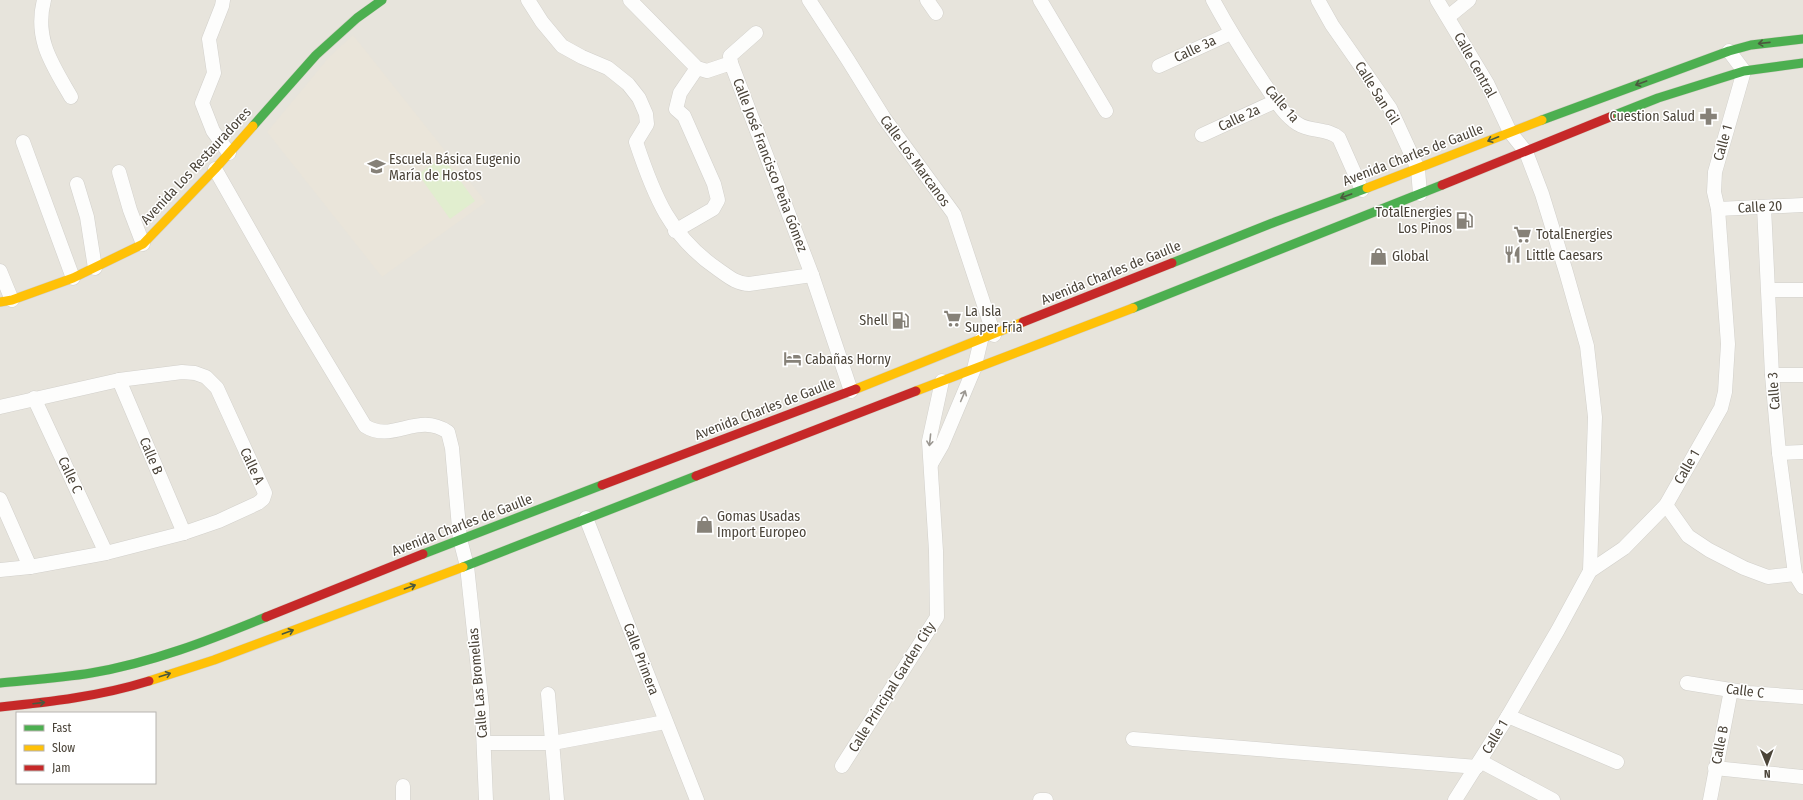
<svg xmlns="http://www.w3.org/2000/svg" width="1803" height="800" font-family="'Fira Sans Condensed',sans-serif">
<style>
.residential{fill:#e7e4dc;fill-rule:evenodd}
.education{fill:#eae5da}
.green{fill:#e1eecf}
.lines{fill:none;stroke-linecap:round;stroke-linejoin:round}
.street-casing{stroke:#d2d0cb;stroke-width:15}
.fast-casing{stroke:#d3cfc5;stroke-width:10}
.slow-casing{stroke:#d3cfc5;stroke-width:10}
.jam-casing{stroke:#d3cfc5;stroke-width:10}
.street{stroke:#fdfdfc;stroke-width:14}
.fast{stroke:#4caf50;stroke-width:9}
.slow{stroke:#ffc107;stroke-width:9}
.jam{stroke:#c62828;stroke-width:9}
.oneway{stroke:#4b593e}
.oneway2{stroke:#9b9791}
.labels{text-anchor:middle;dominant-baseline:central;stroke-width:3;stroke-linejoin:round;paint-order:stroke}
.street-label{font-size:14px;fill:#4b4439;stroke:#fff}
.poi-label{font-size:14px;fill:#4b4439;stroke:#fff;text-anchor:start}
</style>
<rect width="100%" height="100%" fill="#f4f2ee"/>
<path class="residential" d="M 0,0 L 1803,0 L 1803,800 L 0,800 ZM 17,713 L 155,713 L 155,783 L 17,783 Z"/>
<path class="education" d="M 353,35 L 486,202 L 382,277 L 267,132 L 330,56 Z"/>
<path class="green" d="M 443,157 L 475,201 L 450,219 L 418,174 Z"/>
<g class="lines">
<defs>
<g id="street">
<path d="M 44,0 C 34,39 52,64 71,97"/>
<path d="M 223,0 L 222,6 L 209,39 L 214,73 L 202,103 L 213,131 L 229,153"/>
<path d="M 528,0 L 542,22 L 562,46 L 582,57 L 608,68 L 628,84 L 639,98 L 646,114 L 647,124 L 636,142 C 654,196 670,237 719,270 C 729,277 737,284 749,284 L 812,275"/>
<path d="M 630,0 L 697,68 L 707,71 L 731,63 L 812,275 L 851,391"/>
<path d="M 809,0 L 848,60 L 884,118 L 954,214 L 994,335"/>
<path d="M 927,0 L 936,13"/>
<path d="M 1040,0 L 1106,111"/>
<path d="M 1213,0 C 1228,28 1245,55 1263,82 C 1273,96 1283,115 1298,124 C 1310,132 1328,128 1339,138 L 1362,190"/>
<path d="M 1318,0 L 1332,25 L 1390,108 L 1418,169 L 1420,194"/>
<path d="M 1437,0 L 1487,83 L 1510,132 L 1526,152 L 1542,194 L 1566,272 L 1587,346 L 1595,417 L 1590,571"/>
<path d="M 1448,17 L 1469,0"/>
<path d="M 731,63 L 730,56 L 756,33"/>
<path d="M 1159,66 L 1231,33"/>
<path d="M 1202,135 L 1276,101"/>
<path d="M 23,142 L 73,278"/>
<path d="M 215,169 L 297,313 L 365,426 C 393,444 417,411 448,432 L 452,448 L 460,539 L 467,566 L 482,707 L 486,800"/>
<path d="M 119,172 L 130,210 L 143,244"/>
<path d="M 77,184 L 87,217 L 95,268"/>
<path d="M 1764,207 L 1772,375 L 1779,453 L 1795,574 L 1803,587"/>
<path d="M 1718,209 L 1803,205"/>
<path d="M 675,231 L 713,209 L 718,200 L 714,184 L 684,116 L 676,109 L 680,93 L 697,68"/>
<path d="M 0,271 L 12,300"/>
<path d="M 1769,290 L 1803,290"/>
<path d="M 1772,375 L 1803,375"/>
<path d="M 119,380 L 184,533"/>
<path d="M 34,398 L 106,553"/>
<path d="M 0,407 L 119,380 L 182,372 L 195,373 L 206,377 L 217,388 L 265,493 L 263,499 L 258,503 L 219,521 L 184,533 L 106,553 L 30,567 L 0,570"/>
<path d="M 1779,453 L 1803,452"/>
<path d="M 931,464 L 942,445 L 974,369 L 981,340"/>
<path d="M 0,499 L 30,567"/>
<path d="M 1666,505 L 1688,536 L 1709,550 L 1744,568 L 1768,577 L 1795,574"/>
<path d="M 586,518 L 697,800"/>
<path d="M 1687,683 L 1749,693 L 1803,697"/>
<path d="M 548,694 L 557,800"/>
<path d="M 1508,716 L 1617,762"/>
<path d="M 1133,739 L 1477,767"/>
<path d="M 484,743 L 553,743 L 665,722"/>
<path d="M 1480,761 L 1553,800"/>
<path d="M 842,766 L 937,617 L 936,551 L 929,441 L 942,381"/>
<path d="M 1715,768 L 1803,777"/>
<path d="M 403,800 L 403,786"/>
<path d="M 1040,800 L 1046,800"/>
<path d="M 1455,800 L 1508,716 L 1558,630 L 1590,571 L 1624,548 L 1666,505 L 1721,408 L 1725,392 L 1728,344 L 1718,209 L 1714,192 L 1715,172 L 1744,71 L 1729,51"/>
<path d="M 1710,800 L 1731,690"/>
</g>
<g id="fast">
<path d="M 1610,117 L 1658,98 L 1744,71 L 1803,63"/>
<path d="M 1542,120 L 1729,51 L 1751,45 L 1803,39"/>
<path d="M 253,126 L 316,55 L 357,18 L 382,0"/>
<path d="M 1172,263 L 1275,222 L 1367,188"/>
<path d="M 1133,308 L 1442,185"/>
<path d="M 423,554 L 602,485"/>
<path d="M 463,567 L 696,476"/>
<path d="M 0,683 C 30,680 61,678 91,673 C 151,663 210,640 266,617"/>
</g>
<g id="slow">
<path d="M 1367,188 L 1542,120"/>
<path d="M 0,302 L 12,300 L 73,278 L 143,244 L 215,169 L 253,126"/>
<path d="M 856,389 L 1023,322"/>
<path d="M 916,391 L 1133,308"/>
<path d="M 149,681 L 214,660 L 463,567"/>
</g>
<g id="jam">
<path d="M 1442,185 L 1610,117"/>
<path d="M 1023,322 L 1172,263"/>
<path d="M 696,476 L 916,391"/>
<path d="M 602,485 L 856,389"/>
<path d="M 266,617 L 423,554"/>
<path d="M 0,707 C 50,702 101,696 149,681"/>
</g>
</defs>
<use href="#street" class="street-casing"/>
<use href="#fast" class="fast-casing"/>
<use href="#slow" class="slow-casing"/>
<use href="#jam" class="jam-casing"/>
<use href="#street" class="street"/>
<use href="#fast" class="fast"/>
<use href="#slow" class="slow"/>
<use href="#jam" class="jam"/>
</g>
<defs><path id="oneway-shaft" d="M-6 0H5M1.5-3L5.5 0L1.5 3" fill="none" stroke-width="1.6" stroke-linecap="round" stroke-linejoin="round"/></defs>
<g class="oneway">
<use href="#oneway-shaft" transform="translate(1764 43) rotate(174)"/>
<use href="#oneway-shaft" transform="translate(1641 83) rotate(160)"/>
<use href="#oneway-shaft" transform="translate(1493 139) rotate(158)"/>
<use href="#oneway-shaft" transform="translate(1346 196) rotate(160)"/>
<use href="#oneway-shaft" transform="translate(410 587) rotate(-20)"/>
<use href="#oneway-shaft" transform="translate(288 632) rotate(-20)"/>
<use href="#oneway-shaft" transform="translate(165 675) rotate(-18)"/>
<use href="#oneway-shaft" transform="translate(39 703) rotate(-7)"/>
</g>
<g class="oneway2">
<use href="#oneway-shaft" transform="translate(963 396) rotate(-67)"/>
<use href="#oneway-shaft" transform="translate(930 440) rotate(96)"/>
</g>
<defs>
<symbol id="pharmacy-bare" viewBox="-9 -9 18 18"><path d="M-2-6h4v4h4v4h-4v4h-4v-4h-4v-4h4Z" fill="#868178" stroke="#fff" stroke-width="2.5" paint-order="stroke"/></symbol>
<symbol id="school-bare" viewBox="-9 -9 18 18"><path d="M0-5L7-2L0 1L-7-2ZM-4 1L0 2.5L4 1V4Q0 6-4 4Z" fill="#868178" stroke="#fff" stroke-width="2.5" paint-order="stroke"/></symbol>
<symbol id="fuel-bare" viewBox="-9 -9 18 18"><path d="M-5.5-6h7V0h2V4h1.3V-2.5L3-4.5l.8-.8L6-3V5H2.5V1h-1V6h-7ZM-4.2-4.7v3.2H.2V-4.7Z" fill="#868178" stroke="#fff" stroke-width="2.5" paint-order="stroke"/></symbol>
<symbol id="supermarket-bare" viewBox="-9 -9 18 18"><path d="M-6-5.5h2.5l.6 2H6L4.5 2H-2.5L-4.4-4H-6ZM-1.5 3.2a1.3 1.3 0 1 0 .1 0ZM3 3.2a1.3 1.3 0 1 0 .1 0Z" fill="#868178" stroke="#fff" stroke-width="2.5" paint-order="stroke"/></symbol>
<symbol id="restaurant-bare" viewBox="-9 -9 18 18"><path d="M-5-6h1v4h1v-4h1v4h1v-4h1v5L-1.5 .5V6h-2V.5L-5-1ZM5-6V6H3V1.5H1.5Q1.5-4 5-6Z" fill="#868178" stroke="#fff" stroke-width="2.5" paint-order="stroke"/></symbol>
<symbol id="shop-bare" viewBox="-9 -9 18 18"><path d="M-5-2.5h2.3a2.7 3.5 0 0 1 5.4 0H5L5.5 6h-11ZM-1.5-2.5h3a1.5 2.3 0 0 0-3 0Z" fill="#868178" stroke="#fff" stroke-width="2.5" paint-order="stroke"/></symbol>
<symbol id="hotel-bare" viewBox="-9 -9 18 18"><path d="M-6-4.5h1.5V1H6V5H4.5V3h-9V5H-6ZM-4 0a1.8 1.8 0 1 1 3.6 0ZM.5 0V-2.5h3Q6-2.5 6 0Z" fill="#868178" stroke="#fff" stroke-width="2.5" paint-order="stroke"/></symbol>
</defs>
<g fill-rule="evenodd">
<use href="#pharmacy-bare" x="1696" y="104" width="25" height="25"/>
<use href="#school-bare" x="364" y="154" width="25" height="25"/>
<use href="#fuel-bare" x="1452" y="208" width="25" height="25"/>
<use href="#supermarket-bare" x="1510" y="222" width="25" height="25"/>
<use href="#restaurant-bare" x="1500" y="242" width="25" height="25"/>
<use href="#shop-bare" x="1366" y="244" width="25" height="25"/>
<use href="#supermarket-bare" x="940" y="306" width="25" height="25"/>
<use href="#fuel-bare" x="888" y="308" width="25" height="25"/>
<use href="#hotel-bare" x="780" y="346" width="25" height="25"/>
<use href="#shop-bare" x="692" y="512" width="25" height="25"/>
</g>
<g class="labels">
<g class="street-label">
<text transform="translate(1195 49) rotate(-25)">Calle 3a</text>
<text transform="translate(1475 65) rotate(61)">Calle Central</text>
<text transform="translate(1377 93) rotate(58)">Calle San Gil</text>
<text transform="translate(1282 104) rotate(49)">Calle 1a</text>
<text transform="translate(1239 118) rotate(-25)">Calle 2a</text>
<text transform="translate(1723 143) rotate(-74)">Calle 1</text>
<text transform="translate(1413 155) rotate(-21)">Avenida Charles de Gaulle</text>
<text transform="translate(915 161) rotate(54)">Calle Los Marcanos</text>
<text transform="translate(770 165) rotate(69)">Calle José Francisco Peña Gómez</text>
<text transform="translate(196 166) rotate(-47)">Avenida Los Restauradores</text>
<text transform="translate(1760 207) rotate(-3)">Calle 20</text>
<text transform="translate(1111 273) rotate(-22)">Avenida Charles de Gaulle</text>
<text transform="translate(1774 391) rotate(-94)">Calle 3</text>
<text transform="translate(765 409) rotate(-21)">Avenida Charles de Gaulle</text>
<text transform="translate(151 456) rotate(67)">Calle B</text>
<text transform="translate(252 466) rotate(65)">Calle A</text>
<text transform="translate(1687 467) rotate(-60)">Calle 1</text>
<text transform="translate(70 475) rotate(65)">Calle C</text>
<text transform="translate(462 525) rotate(-21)">Avenida Charles de Gaulle</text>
<text transform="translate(641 659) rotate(69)">Calle Primera</text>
<text transform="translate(478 683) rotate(-95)">Calle Las Bromelias</text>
<text transform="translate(892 687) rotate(-58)">Calle Principal Garden City</text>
<text transform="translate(1745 691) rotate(7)">Calle C</text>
<text transform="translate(1495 737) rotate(-59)">Calle 1</text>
<text transform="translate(1720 745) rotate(-79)">Calle B</text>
</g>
<g class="poi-label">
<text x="1695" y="116" text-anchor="end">Cuestion Salud</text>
<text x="389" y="159">Escuela Básica Eugenio<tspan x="389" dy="16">María de Hostos</tspan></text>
<text x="1452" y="212" text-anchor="end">TotalEnergies<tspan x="1452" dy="16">Los Pinos</tspan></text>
<text x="1536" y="234">TotalEnergies</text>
<text x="1526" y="255">Little Caesars</text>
<text x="1392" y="256">Global</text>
<text x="965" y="311">La Isla<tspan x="965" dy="16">Super Fria</tspan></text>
<text x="888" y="320" text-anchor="end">Shell</text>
<text x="805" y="359">Cabañas Horny</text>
<text x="717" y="516">Gomas Usadas<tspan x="717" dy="16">Import Europeo</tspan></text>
</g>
</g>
<rect x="16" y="712" width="140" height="72" fill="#ffffff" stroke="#b7b4b0"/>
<rect x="24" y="725" width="20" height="6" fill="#4caf50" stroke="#b7b4b0"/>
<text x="52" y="732" font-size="12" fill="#4b4439">Fast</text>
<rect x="24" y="745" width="20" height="6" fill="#ffc107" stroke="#b7b4b0"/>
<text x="52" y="752" font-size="12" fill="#4b4439">Slow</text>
<rect x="24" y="765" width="20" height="6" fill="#c62828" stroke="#b7b4b0"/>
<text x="52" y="772" font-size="12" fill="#4b4439">Jam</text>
<g transform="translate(1767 764) rotate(179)" stroke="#ffffff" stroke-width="3" paint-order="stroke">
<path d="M0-3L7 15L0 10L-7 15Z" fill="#4b4439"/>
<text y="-6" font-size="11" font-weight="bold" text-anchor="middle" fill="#4b4439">N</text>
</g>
</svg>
